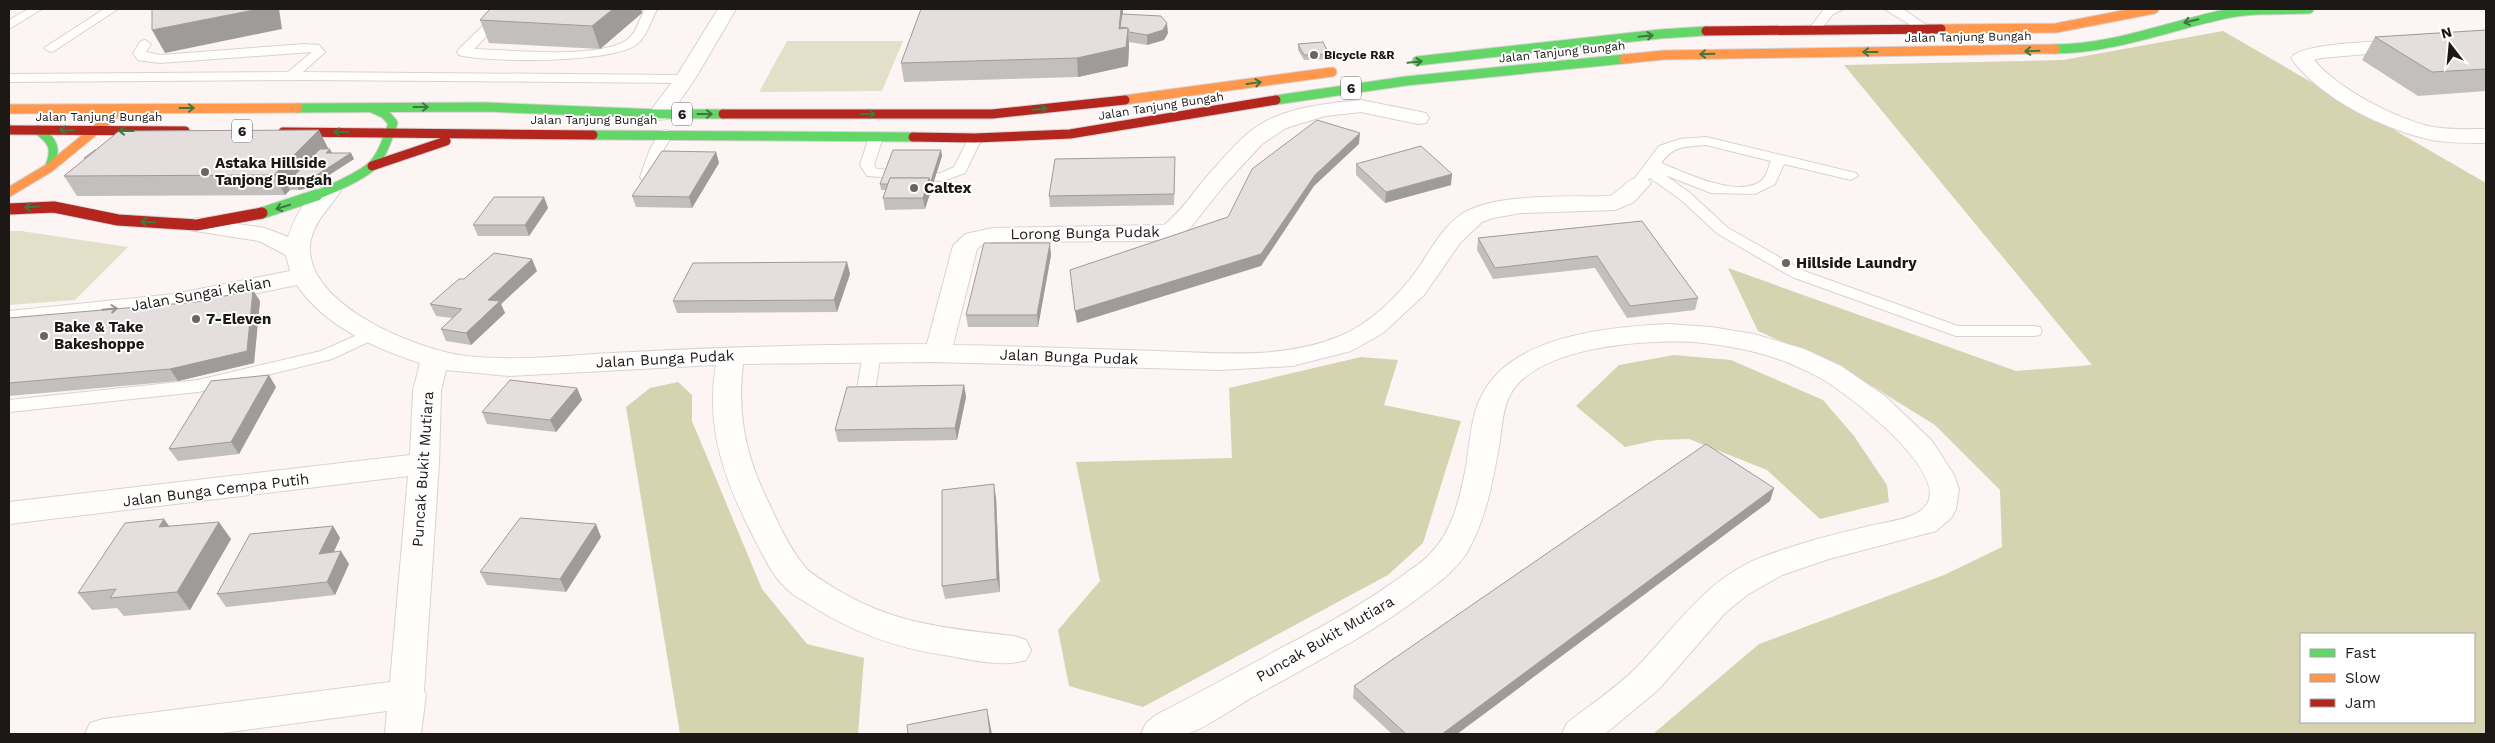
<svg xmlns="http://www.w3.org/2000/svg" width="2495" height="743" font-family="'Work Sans',sans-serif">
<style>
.green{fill:#e3e0ca}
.forest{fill:#d6d3b0;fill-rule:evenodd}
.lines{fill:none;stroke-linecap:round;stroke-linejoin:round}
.lane-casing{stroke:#d8d3d2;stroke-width:2}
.street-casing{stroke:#d8d3d2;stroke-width:2}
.fast-far1-casing{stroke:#d8d3d2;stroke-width:11}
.fast-casing{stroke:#d8d3d2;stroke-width:13}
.slow-casing{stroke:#d8d3d2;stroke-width:11}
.jam-far1-casing{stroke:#d8d3d2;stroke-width:11}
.jam-casing{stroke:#d8d3d2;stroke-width:13}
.lane{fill:#fffefd;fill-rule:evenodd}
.street{fill:#fffefd;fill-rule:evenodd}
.fast-far1{stroke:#63d668;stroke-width:9}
.fast{stroke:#63d668;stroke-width:11}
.slow{stroke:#ff974d;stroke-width:9}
.jam-far1{stroke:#b3261e;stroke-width:9}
.jam{stroke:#b3261e;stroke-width:11}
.wall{fill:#c4bfbf}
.shaded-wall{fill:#a09b9b}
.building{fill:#e4dede;stroke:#a09b9b}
.oneway{stroke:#40773f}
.oneway2{stroke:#999695}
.poi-dot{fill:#6a6564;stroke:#fff;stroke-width:2}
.labels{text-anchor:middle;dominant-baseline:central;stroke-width:4;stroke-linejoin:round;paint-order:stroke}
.far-street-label{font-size:12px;fill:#1c1816;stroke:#fff}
.far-poi-label{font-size:12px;font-weight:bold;fill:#1c1816;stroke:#fff;text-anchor:start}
.shield{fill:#fff;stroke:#605d5c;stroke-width:1}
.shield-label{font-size:14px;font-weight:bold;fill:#1c1816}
.poi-label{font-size:15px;font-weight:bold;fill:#1c1816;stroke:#fff;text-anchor:start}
.street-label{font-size:15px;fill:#1c1816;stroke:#fff}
</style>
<rect width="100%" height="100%" fill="#fcf5f4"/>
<g class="green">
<path d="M 787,41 L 903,41 L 882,91 L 759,92 Z"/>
<path d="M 9,231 L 21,231 L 128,247 L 75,300 L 9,305 Z"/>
</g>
<g class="forest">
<path d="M 2223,31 L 2486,183 L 2486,734 L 1653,734 L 1759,644 L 1944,575 L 2002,547 L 2000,490 L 1935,425 L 1846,370 L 1758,331 L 1728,268 L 2016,371 L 2092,365 L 1844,65 L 2063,60 ZM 2301,634 L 2474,634 L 2474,722 L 2301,722 Z"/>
<path d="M 1674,355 L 1731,360 L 1823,400 L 1854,436 L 1887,485 L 1889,502 L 1820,519 L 1767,470 L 1689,439 L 1657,440 L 1625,447 L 1576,406 L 1619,365 Z"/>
<path d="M 1361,357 L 1398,360 L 1384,405 L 1461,421 L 1423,543 L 1388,575 L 1143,707 L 1069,686 L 1058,630 L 1100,581 L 1076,462 L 1232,458 L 1229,388 Z"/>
<path d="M 678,382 L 692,395 L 692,421 L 762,589 L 807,644 L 864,658 L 858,734 L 680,734 L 626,407 L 650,388 Z"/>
</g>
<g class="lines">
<defs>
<g id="lane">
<path d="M 28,9 L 42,9 L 9,29 L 9,20 Z"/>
<path d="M 104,9 L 118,9 L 54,51 L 50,52 L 44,48 Z"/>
<path d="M 500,9 L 513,9 L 474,49 C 509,50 601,60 628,39 C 637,32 640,18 645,9 L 657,9 C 651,20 647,37 636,45 C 609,63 490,63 459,55 L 457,52 L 459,49 Z"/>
<path d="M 1824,9 L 1844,9 L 1833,14 L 1819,32 L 1811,32 L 1809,29 Z"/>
<path d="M 1884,9 L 1903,9 L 1932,29 L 1930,32 L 1922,32 Z"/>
<path d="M 145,40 L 151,44 L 146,52 L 160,55 L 304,44 L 319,45 L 325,52 L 303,72 L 685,75 L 692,79 L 685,83 L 306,80 L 9,82 L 9,74 L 288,72 L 312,52 L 160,63 L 138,60 L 133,53 L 141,41 Z"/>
<path d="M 666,130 L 673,134 L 664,149 L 654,177 L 652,180 L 642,180 L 640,177 L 650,149 L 661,131 Z"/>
<path d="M 876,133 L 883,137 L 874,165 L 877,169 L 941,173 L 954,167 L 970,135 L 975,134 L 982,138 L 965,173 L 943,181 L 867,176 L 860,165 L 869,137 Z"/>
<path d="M 1706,137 L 1856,173 L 1858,176 L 1851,180 L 1784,164 L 1775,184 L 1755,194 L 1711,193 L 1665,175 L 1690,193 L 1728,228 L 1804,271 L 1958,326 L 2034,326 L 2040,327 L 2042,331 L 2040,335 L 2034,336 L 1956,336 L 1792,277 L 1718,234 L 1680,199 L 1650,178 L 1642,182 L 1635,178 L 1659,146 L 1680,139 ZM 1706,145 L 1771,161 C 1769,166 1767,175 1763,179 C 1743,201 1683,172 1661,163 C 1674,145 1685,147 1706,145 Z"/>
<path d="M 373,328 L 379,329 L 381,333 L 379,337 L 332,359 L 198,392 L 9,412 L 9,400 L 198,380 L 321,351 Z"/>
<path d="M 872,348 L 878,349 L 881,353 L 875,390 L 872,394 L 860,394 L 857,390 L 863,353 L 866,349 Z"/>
</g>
<g id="street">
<path d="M 718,9 L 736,9 L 695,79 L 667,119 L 659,120 L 651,119 L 648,114 L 676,77 Z"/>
<path d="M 2405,40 L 2412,42 L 2415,46 L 2412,50 L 2321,58 L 2314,60 C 2338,89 2396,119 2433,127 C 2450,130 2469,129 2486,129 L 2486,143 C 2468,143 2450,143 2432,140 C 2385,130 2319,98 2291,58 C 2302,42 2383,42 2405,40 Z"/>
<path d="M 1361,100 L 1426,113 L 1429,118 L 1426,123 L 1418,124 L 1361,112 L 1325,116 L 1286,128 L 1262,144 L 1226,183 L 1191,227 L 1180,236 L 1152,241 L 993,242 L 982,245 L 977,249 L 953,345 C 1021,346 1089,349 1157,351 C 1217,353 1283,360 1340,336 C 1370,324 1399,295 1417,270 C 1431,250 1443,225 1465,212 C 1499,193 1571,197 1610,196 C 1625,188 1629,174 1647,178 L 1651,183 L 1634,202 L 1615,210 L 1521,213 L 1493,218 L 1482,222 L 1460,243 L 1424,295 L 1383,333 L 1351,351 L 1292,366 L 1219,370 L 934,362 L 743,364 C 737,412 745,454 766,497 C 777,521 788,546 805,567 C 813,576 825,582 836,589 C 893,624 949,629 1014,636 L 1026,640 L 1031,650 L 1026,660 C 1001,668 969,659 944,655 C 895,648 851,631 810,605 C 801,599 792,595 785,587 C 771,574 762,553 753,536 C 725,481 705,428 716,365 L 509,376 L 446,370 L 441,391 L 439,464 L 424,691 L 426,694 L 421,734 L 385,734 L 387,711 L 215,734 L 85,734 L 90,723 L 103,719 L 390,682 L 408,476 L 9,524 L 9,502 L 410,455 L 413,391 L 420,363 C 376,349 323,325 297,285 L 174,310 L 9,327 L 9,311 L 174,294 L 290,271 L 286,255 L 259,241 L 189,230 L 185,225 L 189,220 L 197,218 L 265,228 L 288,237 C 295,217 312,180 337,186 L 341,191 C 330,207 316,219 311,239 C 298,301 411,347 459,355 C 516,363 575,354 632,352 C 730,347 828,344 927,344 L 953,246 L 965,234 L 993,228 L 1164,225 C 1182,211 1194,191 1209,174 C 1221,161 1233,146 1246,135 C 1276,108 1322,104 1361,100 Z"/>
<path d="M 1668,324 L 1711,327 L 1754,334 L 1804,349 L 1841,366 L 1886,397 L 1932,441 L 1954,475 L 1959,489 L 1956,509 L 1952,517 L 1936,531 L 1829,559 L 1782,575 L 1747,595 L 1725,613 L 1659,689 L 1605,734 L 1562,734 L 1567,723 C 1590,705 1616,688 1637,667 C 1677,626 1708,576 1765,556 C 1797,544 1831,535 1865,527 C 1880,523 1901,521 1915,514 C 1920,512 1924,508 1927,504 C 1948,470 1848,394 1822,379 C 1812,373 1800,368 1789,363 C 1759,351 1726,345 1694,342 C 1646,339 1533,346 1509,397 C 1503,409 1502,426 1500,440 C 1493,480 1487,518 1466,554 C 1456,569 1443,579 1429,590 C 1374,633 1312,664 1251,698 C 1236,707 1200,731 1186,734 C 1173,737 1155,734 1141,734 L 1146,723 L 1156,715 C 1199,693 1241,670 1283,647 C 1326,625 1367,602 1406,573 C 1414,567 1423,562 1430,554 C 1452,532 1459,501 1465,472 C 1470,447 1470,417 1482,395 C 1512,335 1610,327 1668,324 Z"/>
</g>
<g id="fast-far1">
<path d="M 2055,49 C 2111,49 2166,27 2221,15 C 2249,8 2280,10 2309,9"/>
<path d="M 1417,61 L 1660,34 L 1706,31"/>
<path d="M 1276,100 L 1406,81 L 1624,59"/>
<path d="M 298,108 L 485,107 L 659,114 L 723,114"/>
<path d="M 38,130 C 54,141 57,150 49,168"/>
<path d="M 593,135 L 913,137"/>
<path d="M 313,196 C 328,191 362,176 373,165 C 383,154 388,137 393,123 L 385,114 L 372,108"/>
</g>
<path id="fast" d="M 262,213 L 317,195"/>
<g id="slow">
<path d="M 1941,29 L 2056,28 L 2154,9"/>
<path d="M 1624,59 L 1664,55 L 2055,49"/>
<path d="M 1125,100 L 1332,72"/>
<path d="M 9,109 L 298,108"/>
<path d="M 9,192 L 49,168 L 121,109"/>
</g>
<g id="jam-far1">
<path d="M 1706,31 L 1941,29"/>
<path d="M 723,114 L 992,114 L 1125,100"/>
<path d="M 9,130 L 185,131"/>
<path d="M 283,132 L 593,135"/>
<path d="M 913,137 L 975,138 L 1070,134 L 1276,100"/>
<path d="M 372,166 L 446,141"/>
</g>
<path id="jam" d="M 9,209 L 54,207 L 118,220 L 197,225 L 262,213"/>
</defs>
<use href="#lane" class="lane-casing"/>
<use href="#street" class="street-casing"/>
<use href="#fast-far1" class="fast-far1-casing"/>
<use href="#fast" class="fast-casing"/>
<use href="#slow" class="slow-casing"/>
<use href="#jam-far1" class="jam-far1-casing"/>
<use href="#jam" class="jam-casing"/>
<use href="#lane" class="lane"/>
<use href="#street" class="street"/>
<use href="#fast-far1" class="fast-far1"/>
<use href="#fast" class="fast"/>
<use href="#slow" class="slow"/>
<use href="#jam-far1" class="jam-far1"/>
<use href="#jam" class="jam"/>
</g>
<g class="wall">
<path d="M 490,9 L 641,9 L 642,13 L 600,49 L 489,43 L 480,20 Z"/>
<path d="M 1123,14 L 1168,33 L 1164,40 L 1147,45 L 1129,42 L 1128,66 L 1078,77 L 904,82 L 901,63 Z"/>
<path d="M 2486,30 L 2486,91 L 2418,96 L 2362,60 L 2375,37 Z"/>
<path d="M 1298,44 L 1329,54 L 1329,59 L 1304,60 L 1298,50 Z"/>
<path d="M 328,149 L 332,153 L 351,153 L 354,159 L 309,188 L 299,190 L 290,190 L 285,195 L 77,196 L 64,176 L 85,159 L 84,158 Z"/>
<path d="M 941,150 L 942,156 L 925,209 L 885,210 L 883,198 L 886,190 L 881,190 L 880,184 Z"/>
<path d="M 716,152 L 719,163 L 692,208 L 636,207 L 632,196 Z"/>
<path d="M 1356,164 L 1451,185 L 1385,203 L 1356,175 Z"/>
<path d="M 1175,168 L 1174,205 L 1050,207 L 1049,196 Z"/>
<path d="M 544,197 L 548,208 L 529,236 L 478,236 L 473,225 Z"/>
<path d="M 1642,221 L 1698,298 L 1695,310 L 1627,318 L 1595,268 L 1493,279 L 1477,250 L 1478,238 Z"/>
<path d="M 1051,255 L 1038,327 L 968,327 L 966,315 Z"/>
<path d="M 847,262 L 850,274 L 837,312 L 677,313 L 673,301 Z"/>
<path d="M 537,271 L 501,304 L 505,313 L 471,345 L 446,341 L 441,329 L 452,318 L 436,316 L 430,304 L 464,279 Z"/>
<path d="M 260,301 L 254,363 L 178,381 L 9,396 L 9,318 Z"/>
<path d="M 964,385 L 966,397 L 957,440 L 838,442 L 835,430 Z"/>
<path d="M 276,387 L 239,454 L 178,461 L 169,449 Z"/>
<path d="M 577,388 L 582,400 L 556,432 L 487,424 L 482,412 Z"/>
<path d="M 1774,488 L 1770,501 L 1457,734 L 1392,734 L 1353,698 L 1354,686 Z"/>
<path d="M 996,497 L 1000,592 L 945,599 L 942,586 Z"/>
<path d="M 169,526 L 231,539 L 190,610 L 124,616 L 117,608 L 92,610 L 78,593 Z"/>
<path d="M 333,526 L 340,538 L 334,552 L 349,564 L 335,595 L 226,607 L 217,594 Z"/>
<path d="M 601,537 L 566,592 L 487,585 L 480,572 Z"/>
</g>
<g class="shaded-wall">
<path d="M 259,9 L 279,9 L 282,29 L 165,53 L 152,30 Z"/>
<path d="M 613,9 L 641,9 L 642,13 L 600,49 L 592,26 Z"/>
<path d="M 1121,9 L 1123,9 L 1123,17 L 1120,27 L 1121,37 L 1119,29 Z"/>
<path d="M 1167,23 L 1168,33 L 1164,40 L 1147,45 L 1147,35 Z"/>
<path d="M 1128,28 L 1129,47 L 1128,66 L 1078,77 L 1077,58 Z"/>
<path d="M 319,130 L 329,150 L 286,184 L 290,190 L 285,195 L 274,175 Z"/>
<path d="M 1360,133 L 1359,144 L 1314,186 L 1261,266 L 1077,323 L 1075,311 L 1315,175 Z"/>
<path d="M 330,149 L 333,155 L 326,153 Z"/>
<path d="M 941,150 L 942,156 L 925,209 L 923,198 L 929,178 Z"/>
<path d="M 716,152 L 719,163 L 692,208 L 689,197 Z"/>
<path d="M 351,153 L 354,159 L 309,188 L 299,190 L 296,184 Z"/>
<path d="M 1452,174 L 1451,185 L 1385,203 L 1386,192 Z"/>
<path d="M 544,197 L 548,208 L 529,236 L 525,225 Z"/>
<path d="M 1050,243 L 1051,255 L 1038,327 L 1037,315 Z"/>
<path d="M 532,259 L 537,271 L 501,304 L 505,313 L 471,345 L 466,333 L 488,300 Z"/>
<path d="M 847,262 L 850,274 L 837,312 L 834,300 Z"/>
<path d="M 253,290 L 260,301 L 254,363 L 178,381 L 170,369 Z"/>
<path d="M 269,375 L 276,387 L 239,454 L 231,442 Z"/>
<path d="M 964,385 L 966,397 L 957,440 L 955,428 Z"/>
<path d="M 577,388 L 582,400 L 556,432 L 550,420 Z"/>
<path d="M 994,484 L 996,497 L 1000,592 L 997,579 Z"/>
<path d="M 1774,488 L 1770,501 L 1457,734 L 1442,734 Z"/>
<path d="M 164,519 L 177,537 L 159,527 Z"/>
<path d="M 219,522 L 231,539 L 190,610 L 177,592 Z"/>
<path d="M 596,524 L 601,537 L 566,592 L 560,579 Z"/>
<path d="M 333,526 L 340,538 L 327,566 L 319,554 Z"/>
<path d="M 341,551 L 349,564 L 335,595 L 327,582 Z"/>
<path d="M 987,709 L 992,734 L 990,734 Z"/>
</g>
<g class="building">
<path d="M 152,9 L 259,9 L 152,30 Z"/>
<path d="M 490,9 L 613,9 L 592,26 L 480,20 Z"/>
<path d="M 921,9 L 1121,9 L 1119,29 L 1128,28 L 1126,47 L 1077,58 L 901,63 Z"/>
<path d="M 1122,14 L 1161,16 L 1167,23 L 1163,30 L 1147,35 L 1129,32 L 1128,28 L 1120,27 Z"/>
<path d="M 2486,30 L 2486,69 L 2432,72 L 2375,37 Z"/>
<path d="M 1323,42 L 1329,54 L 1304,55 L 1298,44 Z"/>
<path d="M 1317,120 L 1360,133 L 1315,175 L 1261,254 L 1075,311 L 1070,270 L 1228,217 L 1252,169 Z"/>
<path d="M 319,130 L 274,175 L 64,176 L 119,131 Z"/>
<path d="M 1421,146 L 1452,174 L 1386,192 L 1356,164 Z"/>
<path d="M 320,149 L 330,149 L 326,153 L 351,153 L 306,182 L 296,184 L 286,184 Z"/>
<path d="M 95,150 L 96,150 L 86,158 L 84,158 Z"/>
<path d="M 893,150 L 941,150 L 930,184 L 929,178 L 890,178 L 888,184 L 880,184 Z"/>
<path d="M 662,151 L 716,152 L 689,197 L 632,196 Z"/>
<path d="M 1175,157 L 1174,194 L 1049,196 L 1055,159 Z"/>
<path d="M 890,178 L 929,178 L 923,198 L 883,198 Z"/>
<path d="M 494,197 L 544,197 L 525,225 L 473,225 Z"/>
<path d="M 1642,221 L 1698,298 L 1630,306 L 1597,256 L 1495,268 L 1478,238 Z"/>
<path d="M 984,243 L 1050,243 L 1037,315 L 966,315 Z"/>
<path d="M 494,253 L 532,259 L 488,300 L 500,301 L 466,333 L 441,329 L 462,309 L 430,304 L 459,279 L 464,279 Z"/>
<path d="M 847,262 L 834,300 L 673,301 L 693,263 Z"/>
<path d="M 253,290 L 247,351 L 170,369 L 9,383 L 9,318 L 196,302 Z"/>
<path d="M 269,375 L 231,442 L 169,449 L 211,381 Z"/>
<path d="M 510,380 L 577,388 L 550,420 L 482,412 Z"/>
<path d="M 964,385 L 955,428 L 835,430 L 847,387 Z"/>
<path d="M 1706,444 L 1774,488 L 1442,734 L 1406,734 L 1354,686 Z"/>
<path d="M 994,484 L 997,579 L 942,586 L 942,490 Z"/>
<path d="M 520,518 L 596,524 L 560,579 L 480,572 Z"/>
<path d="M 164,519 L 159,527 L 219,522 L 177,592 L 110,598 L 116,589 L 78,593 L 125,523 Z"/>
<path d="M 333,526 L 319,554 L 341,551 L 327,582 L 217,594 L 250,534 Z"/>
<path d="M 987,709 L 990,734 L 908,734 L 907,725 Z"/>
</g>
<defs><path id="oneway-shaft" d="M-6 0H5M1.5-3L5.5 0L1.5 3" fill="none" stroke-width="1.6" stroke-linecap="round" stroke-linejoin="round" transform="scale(1.25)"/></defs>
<g class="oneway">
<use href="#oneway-shaft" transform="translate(2191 21) rotate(167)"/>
<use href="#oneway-shaft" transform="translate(1646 36) rotate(-6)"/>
<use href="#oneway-shaft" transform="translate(2032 51) rotate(178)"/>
<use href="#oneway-shaft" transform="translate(1870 52) rotate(180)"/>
<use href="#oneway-shaft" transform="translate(1707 54) rotate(178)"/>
<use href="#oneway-shaft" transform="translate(1415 62) rotate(-6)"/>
<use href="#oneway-shaft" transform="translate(1254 83) rotate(-8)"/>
<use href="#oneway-shaft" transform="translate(421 107)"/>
<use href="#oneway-shaft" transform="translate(187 108)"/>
<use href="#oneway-shaft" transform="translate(1040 109) rotate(-5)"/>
<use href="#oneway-shaft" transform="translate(705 114)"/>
<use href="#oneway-shaft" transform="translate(868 114)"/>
<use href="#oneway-shaft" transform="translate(67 130) rotate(-179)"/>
<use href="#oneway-shaft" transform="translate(126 131) rotate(-180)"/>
<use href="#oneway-shaft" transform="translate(341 132) rotate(-180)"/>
<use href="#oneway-shaft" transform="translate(32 207) rotate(177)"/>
<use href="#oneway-shaft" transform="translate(283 207) rotate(163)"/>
<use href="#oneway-shaft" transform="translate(148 222) rotate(-177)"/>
</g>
<use class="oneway2" href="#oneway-shaft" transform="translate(110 309) rotate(-6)"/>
<g class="poi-dot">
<circle cx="1314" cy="55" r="5"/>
<circle cx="205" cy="172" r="5"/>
<circle cx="914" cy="188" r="5"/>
<circle cx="1786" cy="263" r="5"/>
<circle cx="196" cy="319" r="5"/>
<circle cx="44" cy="336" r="5"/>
</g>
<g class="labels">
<g class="far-street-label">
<text transform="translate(1968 37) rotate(-1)">Jalan Tanjung Bungah</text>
<text transform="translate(1562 52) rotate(-6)">Jalan Tanjung Bungah</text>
<text transform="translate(1161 106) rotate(-9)">Jalan Tanjung Bungah</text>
<text x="99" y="117">Jalan Tanjung Bungah</text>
<text x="594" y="120">Jalan Tanjung Bungah</text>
</g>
<g class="far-poi-label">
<text x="1324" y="55">Bicycle R&amp;R</text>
</g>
<g class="shield">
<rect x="1341" y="76.5" width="20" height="23" rx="4"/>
<rect x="672" y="102.5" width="20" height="23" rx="4"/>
<rect x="232" y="119.5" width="20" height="23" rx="4"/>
</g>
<g class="shield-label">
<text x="1351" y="88">6</text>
<text x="682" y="114">6</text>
<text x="242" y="131">6</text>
</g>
<g class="poi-label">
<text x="215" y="163">Astaka Hillside<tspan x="215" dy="17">Tanjong Bungah</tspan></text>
<text x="924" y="188">Caltex</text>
<text x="1796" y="263">Hillside Laundry</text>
<text x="206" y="319">7-Eleven</text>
<text x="54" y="327">Bake &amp; Take<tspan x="54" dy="17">Bakeshoppe</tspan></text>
</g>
<g class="street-label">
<text transform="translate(1085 233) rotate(-1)">Lorong Bunga Pudak</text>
<text transform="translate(201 294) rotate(-10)">Jalan Sungai Kelian</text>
<text transform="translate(1069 357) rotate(2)">Jalan Bunga Pudak</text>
<text transform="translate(665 359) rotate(-3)">Jalan Bunga Pudak</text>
<text transform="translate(423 469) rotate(-86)">Puncak Bukit Mutiara</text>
<text transform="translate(216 490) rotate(-7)">Jalan Bunga Cempa Putih</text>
<text transform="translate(1325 639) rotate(-30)">Puncak Bukit Mutiara</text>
</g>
</g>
<rect width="2495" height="743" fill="none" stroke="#1c1816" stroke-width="20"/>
<rect x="2300" y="633" width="175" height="90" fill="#ffffff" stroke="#a4a3a2"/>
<rect x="2310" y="649" width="25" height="8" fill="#63d668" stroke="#a4a3a2"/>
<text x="2345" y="658" font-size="15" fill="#1c1816">Fast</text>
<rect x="2310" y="674" width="25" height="8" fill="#ff974d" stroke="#a4a3a2"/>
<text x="2345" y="683" font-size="15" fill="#1c1816">Slow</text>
<rect x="2310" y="699" width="25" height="8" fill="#b3261e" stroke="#a4a3a2"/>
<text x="2345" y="708" font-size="15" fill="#1c1816">Jam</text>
<g transform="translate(2450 45) rotate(344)" stroke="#ffffff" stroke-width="4" paint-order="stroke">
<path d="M0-4L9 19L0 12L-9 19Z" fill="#1c1816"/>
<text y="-8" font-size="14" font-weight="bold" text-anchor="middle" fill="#1c1816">N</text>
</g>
</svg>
